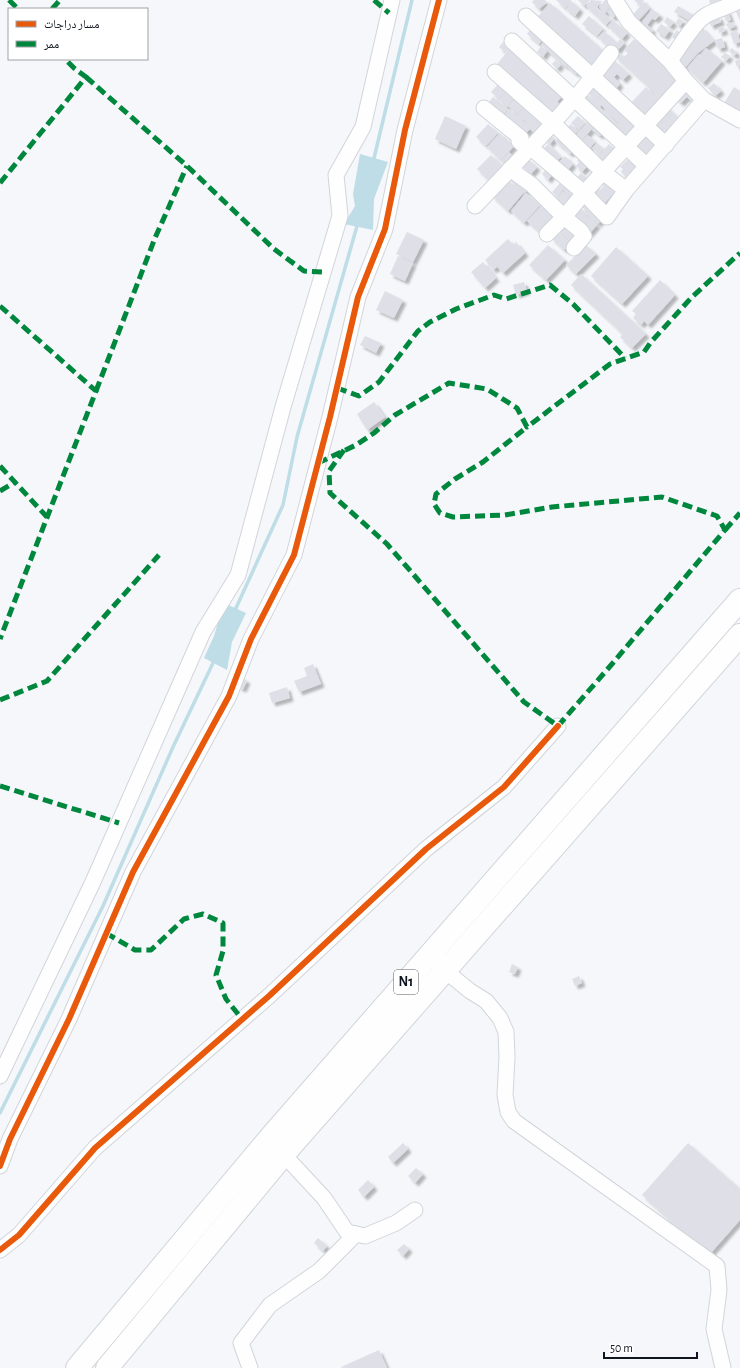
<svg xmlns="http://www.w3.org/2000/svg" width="740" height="1368" font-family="'Alegreya Sans','Noto Naskh Arabic',sans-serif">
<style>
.water{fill:#bedde6}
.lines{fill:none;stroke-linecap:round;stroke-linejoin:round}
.stream{stroke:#bedde6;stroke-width:3.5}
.building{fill:#dedfe7;filter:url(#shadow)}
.minor-casing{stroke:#d1d5db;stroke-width:17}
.trunk-casing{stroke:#d1d5db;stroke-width:24}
.minor{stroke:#fefefe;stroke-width:15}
.trunk{stroke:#fefefe;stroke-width:22}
.quiet{stroke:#00873e;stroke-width:5;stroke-dasharray:10 5;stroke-linecap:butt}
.cycleway-casing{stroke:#fff;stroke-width:8}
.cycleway{stroke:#e8590c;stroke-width:6}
.labels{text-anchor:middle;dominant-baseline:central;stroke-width:3;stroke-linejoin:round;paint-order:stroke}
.shield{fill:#fff;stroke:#585c62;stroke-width:1}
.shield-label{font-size:14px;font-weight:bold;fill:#10161f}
</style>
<defs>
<filter id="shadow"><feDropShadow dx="3.5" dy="3.5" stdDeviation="1" flood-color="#0004"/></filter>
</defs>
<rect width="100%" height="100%" fill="#f5f7fa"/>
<g class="water">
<path d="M 360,154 L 388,162 L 374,199 L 373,230 L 344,224 L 355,206 L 353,194 Z"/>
<path d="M 224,603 L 246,613 L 232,642 L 227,670 L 204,658 L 214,636 Z"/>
</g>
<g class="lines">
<g class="stream">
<path d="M 374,158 L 412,0"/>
<path d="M 236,608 L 283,505 L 297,437 L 357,226"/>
<path d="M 0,1113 L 103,906 L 173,747 L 213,663"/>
</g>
</g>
<g class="building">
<path d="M 534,0 L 545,0 L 547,2 L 539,9 L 532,2 Z"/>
<path d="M 556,0 L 570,0 L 580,9 L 575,16 L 566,9 L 570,3 L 565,8 Z"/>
<path d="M 578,0 L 590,0 L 584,6 Z"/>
<path d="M 591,0 L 602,1 L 597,7 L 611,20 L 606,25 L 586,6 Z"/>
<path d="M 605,0 L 607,0 L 612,5 L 605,13 L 599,7 Z"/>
<path d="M 634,0 L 643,0 L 644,1 L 640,6 Z"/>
<path d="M 709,0 L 726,0 L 712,9 Z"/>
<path d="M 644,2 L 650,8 L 636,23 L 630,18 Z"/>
<path d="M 550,3 L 607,54 L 592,72 L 534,21 Z"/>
<path d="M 740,5 L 740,21 L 734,7 Z"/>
<path d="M 678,6 L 699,18 L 696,24 L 674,12 Z"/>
<path d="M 611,7 L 618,13 L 613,18 L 607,12 Z"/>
<path d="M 652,9 L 660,15 L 655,20 L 652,18 L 647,25 L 653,30 L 650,34 L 639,26 Z"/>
<path d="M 727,10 L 731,20 L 726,21 L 722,11 Z"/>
<path d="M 589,16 L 603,29 L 597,36 L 582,24 Z"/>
<path d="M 719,16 L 721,22 L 711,26 L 708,20 Z"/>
<path d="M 667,17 L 674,22 L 670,27 L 664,22 Z"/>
<path d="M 679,18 L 683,21 L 680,26 L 675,23 Z"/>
<path d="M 613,20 L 627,33 L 622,39 L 608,26 Z"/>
<path d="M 733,22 L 734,27 L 728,28 L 726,24 Z"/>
<path d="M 661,24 L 670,30 L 665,37 L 656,31 Z"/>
<path d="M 723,26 L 725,31 L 719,33 L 718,28 Z"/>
<path d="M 532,27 L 544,37 L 539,44 L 527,34 Z"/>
<path d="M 702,27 L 714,41 L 698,53 L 683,70 L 672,60 Z"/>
<path d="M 677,30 L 683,36 L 679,42 L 672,37 Z"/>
<path d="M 737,30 L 740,42 L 734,44 L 730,33 Z"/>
<path d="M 604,31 L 617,43 L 620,39 L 624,43 L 615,53 L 598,37 Z"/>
<path d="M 507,38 L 565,93 L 557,102 L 564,107 L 552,122 L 495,67 L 506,53 L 499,47 Z"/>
<path d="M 722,38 L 725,47 L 718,49 L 715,40 Z"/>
<path d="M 546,39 L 571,61 L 566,67 L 541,45 Z"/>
<path d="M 634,39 L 679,80 L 662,99 L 615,56 L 618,52 L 624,57 L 628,53 L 624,50 Z"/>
<path d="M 541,46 L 547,51 L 543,57 L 537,52 Z"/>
<path d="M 706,48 L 722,61 L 703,83 L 687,68 L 699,54 L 700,55 Z"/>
<path d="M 732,48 L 737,53 L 734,56 L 729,51 Z"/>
<path d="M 725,53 L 730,56 L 726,61 L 721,57 Z"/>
<path d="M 740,59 L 740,65 L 737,67 L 735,61 Z"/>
<path d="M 556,60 L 561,65 L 557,69 L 552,64 Z"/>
<path d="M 615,61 L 629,74 L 623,80 L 617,74 L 614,77 L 620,84 L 614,91 L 600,78 Z"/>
<path d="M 572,62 L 580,69 L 576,74 L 567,67 Z"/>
<path d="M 501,81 L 517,94 L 507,107 L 499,100 L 506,91 L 499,99 L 491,92 Z"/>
<path d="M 594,82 L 641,127 L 632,136 L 601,105 L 600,107 L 629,134 L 622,141 L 578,100 L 585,93 L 592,99 L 593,97 L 586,90 Z"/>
<path d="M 714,83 L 721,91 L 715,96 L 708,88 Z"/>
<path d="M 686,86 L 701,100 L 690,112 L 686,108 L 692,102 L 687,97 L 681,103 L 675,98 Z"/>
<path d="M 646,87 L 660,101 L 643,120 L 628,106 Z"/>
<path d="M 734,87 L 740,91 L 740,113 L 723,105 Z"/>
<path d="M 517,96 L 524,102 L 521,105 L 523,107 L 517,114 L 508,106 Z"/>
<path d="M 493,97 L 508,109 L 500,119 L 485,107 Z"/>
<path d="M 667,107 L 681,120 L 666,136 L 652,123 Z"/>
<path d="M 523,108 L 529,112 L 532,109 L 540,117 L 535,124 L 541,117 L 547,122 L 536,135 L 530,129 L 532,127 L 517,114 Z"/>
<path d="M 509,109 L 531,128 L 522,137 L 501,119 Z"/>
<path d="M 445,116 L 466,126 L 456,149 L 435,139 Z"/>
<path d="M 578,116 L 585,123 L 579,130 L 571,123 Z"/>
<path d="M 591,117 L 597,123 L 591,130 L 585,124 Z"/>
<path d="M 488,124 L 498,133 L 486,146 L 476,137 Z"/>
<path d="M 571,124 L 578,131 L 573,136 L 566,129 Z"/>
<path d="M 585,125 L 591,130 L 581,141 L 575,136 Z"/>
<path d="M 597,125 L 604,131 L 600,136 L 592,130 Z"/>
<path d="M 646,131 L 660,144 L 646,160 L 632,148 Z"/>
<path d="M 500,133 L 514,146 L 501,160 L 487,147 Z"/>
<path d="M 548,133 L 554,139 L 550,144 L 543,138 Z"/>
<path d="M 588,135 L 595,142 L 590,148 L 582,140 Z"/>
<path d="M 560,136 L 567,143 L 563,148 L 555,141 Z"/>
<path d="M 568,143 L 575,149 L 570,154 L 563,148 Z"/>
<path d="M 597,143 L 604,149 L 599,154 L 592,148 Z"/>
<path d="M 548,144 L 561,157 L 555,163 L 542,150 Z"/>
<path d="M 609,144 L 615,149 L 604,163 L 597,157 Z"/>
<path d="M 509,152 L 516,159 L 508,167 L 501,161 Z"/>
<path d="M 491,155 L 506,170 L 493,184 L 477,169 Z"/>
<path d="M 632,155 L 641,165 L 628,179 L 621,172 L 623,169 L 620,167 Z"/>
<path d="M 565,156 L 573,164 L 566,172 L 557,164 Z"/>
<path d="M 582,156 L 590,163 L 582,172 L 576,166 L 579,162 L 577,161 Z"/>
<path d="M 528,159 L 537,167 L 531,174 L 522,166 Z"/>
<path d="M 549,166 L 555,171 L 548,180 L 542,174 Z"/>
<path d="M 581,173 L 588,179 L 587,187 L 575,180 Z"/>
<path d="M 515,174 L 531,186 L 525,193 L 510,181 Z"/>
<path d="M 604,176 L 618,188 L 604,204 L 591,192 L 596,186 L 600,190 L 604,185 L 600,181 Z"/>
<path d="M 506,179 L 523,193 L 508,211 L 492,196 Z"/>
<path d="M 563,180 L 567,184 L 557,197 L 552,192 Z"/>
<path d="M 569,183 L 576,201 L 563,190 Z"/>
<path d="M 563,191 L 575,202 L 564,214 L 552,203 Z"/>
<path d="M 526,193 L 540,205 L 524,223 L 511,211 Z"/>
<path d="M 586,200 L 604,216 L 598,224 L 587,214 L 589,213 L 581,206 Z"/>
<path d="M 544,203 L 558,216 L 542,234 L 527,221 Z"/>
<path d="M 578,206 L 587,214 L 586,215 L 597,225 L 588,235 L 569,218 Z"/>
<path d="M 564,220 L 580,234 L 572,242 L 556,229 Z"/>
<path d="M 407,232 L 424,240 L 413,262 L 396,254 Z"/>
<path d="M 557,232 L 570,244 L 564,250 L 551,238 Z"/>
<path d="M 508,239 L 513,245 L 516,242 L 525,253 L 503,273 L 494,263 L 497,267 L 493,270 L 485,260 Z"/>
<path d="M 548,245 L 565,260 L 546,280 L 529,265 Z"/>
<path d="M 586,245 L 596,254 L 576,274 L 566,265 Z"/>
<path d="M 616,247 L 648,276 L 622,304 L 591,276 Z"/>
<path d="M 398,256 L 413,263 L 405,281 L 390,274 Z"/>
<path d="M 483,262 L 496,278 L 485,288 L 471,272 Z"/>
<path d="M 581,274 L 646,334 L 632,348 L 620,337 L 623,334 L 571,285 Z"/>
<path d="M 660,280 L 675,295 L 648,325 L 644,321 L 641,325 L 633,318 L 636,314 L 632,311 Z"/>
<path d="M 524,282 L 527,291 L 516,295 L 513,285 Z"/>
<path d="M 385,291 L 403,300 L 394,318 L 376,310 Z"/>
<path d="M 365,336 L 381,343 L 376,353 L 360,345 Z"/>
<path d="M 374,402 L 385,417 L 367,430 L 357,414 Z"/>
<path d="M 313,664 L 321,684 L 299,692 L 294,681 L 307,676 L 304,668 Z"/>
<path d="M 242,678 L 247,680 L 243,689 L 238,687 Z"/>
<path d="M 287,687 L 290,698 L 272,703 L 269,693 Z"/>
<path d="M 512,964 L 518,967 L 515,974 L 509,972 Z"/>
<path d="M 579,976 L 582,983 L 575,986 L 572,979 Z"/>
<path d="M 403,1143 L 408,1149 L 393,1163 L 388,1157 Z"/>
<path d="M 688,1143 L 740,1189 L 740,1220 L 709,1255 L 642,1195 Z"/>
<path d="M 416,1168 L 423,1174 L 415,1183 L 408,1176 Z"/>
<path d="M 368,1180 L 374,1187 L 364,1197 L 358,1190 Z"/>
<path d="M 318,1238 L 327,1246 L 323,1251 L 314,1243 Z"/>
<path d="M 404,1244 L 409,1249 L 403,1256 L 397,1250 Z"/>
<path d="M 379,1350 L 387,1368 L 342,1368 L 341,1367 Z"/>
</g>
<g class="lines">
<defs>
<g id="minor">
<path d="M 615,0 L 629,22 L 670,61 L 686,81 L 704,100 L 740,120"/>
<path d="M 526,16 L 593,77 L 666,145"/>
<path d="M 512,41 L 647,166"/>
<path d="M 670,61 C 678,49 694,23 705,16 C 716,9 728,8 740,0"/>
<path d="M 495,72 L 553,123 L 603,172 L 626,190"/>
<path d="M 484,108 L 521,138 L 519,141 L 527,148 L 530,147 L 584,193 L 607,217 L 626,190 L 704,100"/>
<path d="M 510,169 L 532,185 L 564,217 L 581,231 L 584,236 L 574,248"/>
<path d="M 475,206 C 522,157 570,108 611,53"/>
<path d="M 547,234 L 564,217 L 584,193 L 686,81"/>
<path d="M 442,962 L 454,978 L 470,991 L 486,1001 L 500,1018 L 506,1032 L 507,1057 L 505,1095 L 508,1112 L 514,1121 L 717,1266 L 719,1290 L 714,1329 L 723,1368"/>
<path d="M 0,1076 L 92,884 L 203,632 L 238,575 L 283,407 L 340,216 L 336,175 L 363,127 L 392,0"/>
<path d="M 284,1155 L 324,1198 L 347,1232 L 365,1236 L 396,1223 L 415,1210"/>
<path d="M 0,1166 L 10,1139 L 69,1019 L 133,872 L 229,696 L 251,639 L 294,555 L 330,417 L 358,297 L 385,229 L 405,130 L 439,0"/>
<path d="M 0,1250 L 19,1235 L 95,1148 L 269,996 L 426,849 L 504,787 L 558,726"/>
<path d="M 250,1368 L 241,1343 L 270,1305 L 319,1271 L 356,1234"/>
</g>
<g id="trunk">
<path d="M 77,1368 L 274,1133 L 740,600"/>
<path d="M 107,1368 L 290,1147 L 740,635"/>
</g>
</defs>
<use href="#minor" class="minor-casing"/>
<use href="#trunk" class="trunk-casing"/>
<use href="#minor" class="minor"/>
<use href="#trunk" class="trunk"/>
<g class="quiet">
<path d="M 9,0 L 18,9"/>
<path d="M 374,0 L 389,13"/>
<path d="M 52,9 L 60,0"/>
<path d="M 86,77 L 187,166 L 274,249 L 304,271 L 323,272"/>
<path d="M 0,183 L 86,77 L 74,68 L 65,59"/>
<path d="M 0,306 L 96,391 L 0,639"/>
<path d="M 337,388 L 359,396 L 379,382 L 418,331 L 430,322 L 456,309 L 494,295 L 506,299 L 550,285 L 573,304 L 625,358"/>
<path d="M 96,391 L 155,238 L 187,166"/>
<path d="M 344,450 L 329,471 L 330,493 L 387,544 L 524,702 L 558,726 L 612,664 L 725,530 L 717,516 L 662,497 L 552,507 L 505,515 L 453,517 L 440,513 L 434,504 L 436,494 L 455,479 L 483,462 L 527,427"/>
<path d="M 318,463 L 356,445 L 374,433 L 395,415 L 449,383 L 487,389 L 517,408 L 527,427 L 610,364 L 644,352 L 651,342 L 692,297 L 740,253"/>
<path d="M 0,466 L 47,517"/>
<path d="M 0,491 L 15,482"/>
<path d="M 725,530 L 740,513"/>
<path d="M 0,700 L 47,681 L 159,555"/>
<path d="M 0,786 L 119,823"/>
<path d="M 106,933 L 135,950 L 151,950 L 184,919 L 203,914 L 223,923 L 223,951 L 216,975 L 226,999 L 242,1019"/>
</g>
<defs>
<g id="cycleway">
<path d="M 0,1166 L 10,1139 L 69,1019 L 133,872 L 229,696 L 251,639 L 294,555 L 330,417 L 358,297 L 385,229 L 405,130 L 439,0"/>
<path d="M 0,1250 L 19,1235 L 95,1148 L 269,996 L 426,849 L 504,787 L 558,726"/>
</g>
</defs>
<use href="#cycleway" class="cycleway-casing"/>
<use href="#cycleway" class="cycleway"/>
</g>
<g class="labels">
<rect class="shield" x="394" y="970" width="24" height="24" rx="3"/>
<g class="shield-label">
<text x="406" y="982">N1</text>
</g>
</g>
<rect x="8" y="8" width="140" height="52" fill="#ffffff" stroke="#9fa2a5"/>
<rect x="16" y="21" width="20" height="6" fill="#e8590c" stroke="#9fa2a5"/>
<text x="44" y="28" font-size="12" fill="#10161f">مسار دراجات</text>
<rect x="16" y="41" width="20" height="6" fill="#00873e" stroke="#9fa2a5"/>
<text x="44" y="48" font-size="12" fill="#10161f">ممر</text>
<path d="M604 1352v6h93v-6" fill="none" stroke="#10161f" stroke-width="2"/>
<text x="610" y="1352" font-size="12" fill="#10161f" stroke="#ffffff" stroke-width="3" paint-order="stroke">50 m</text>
</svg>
